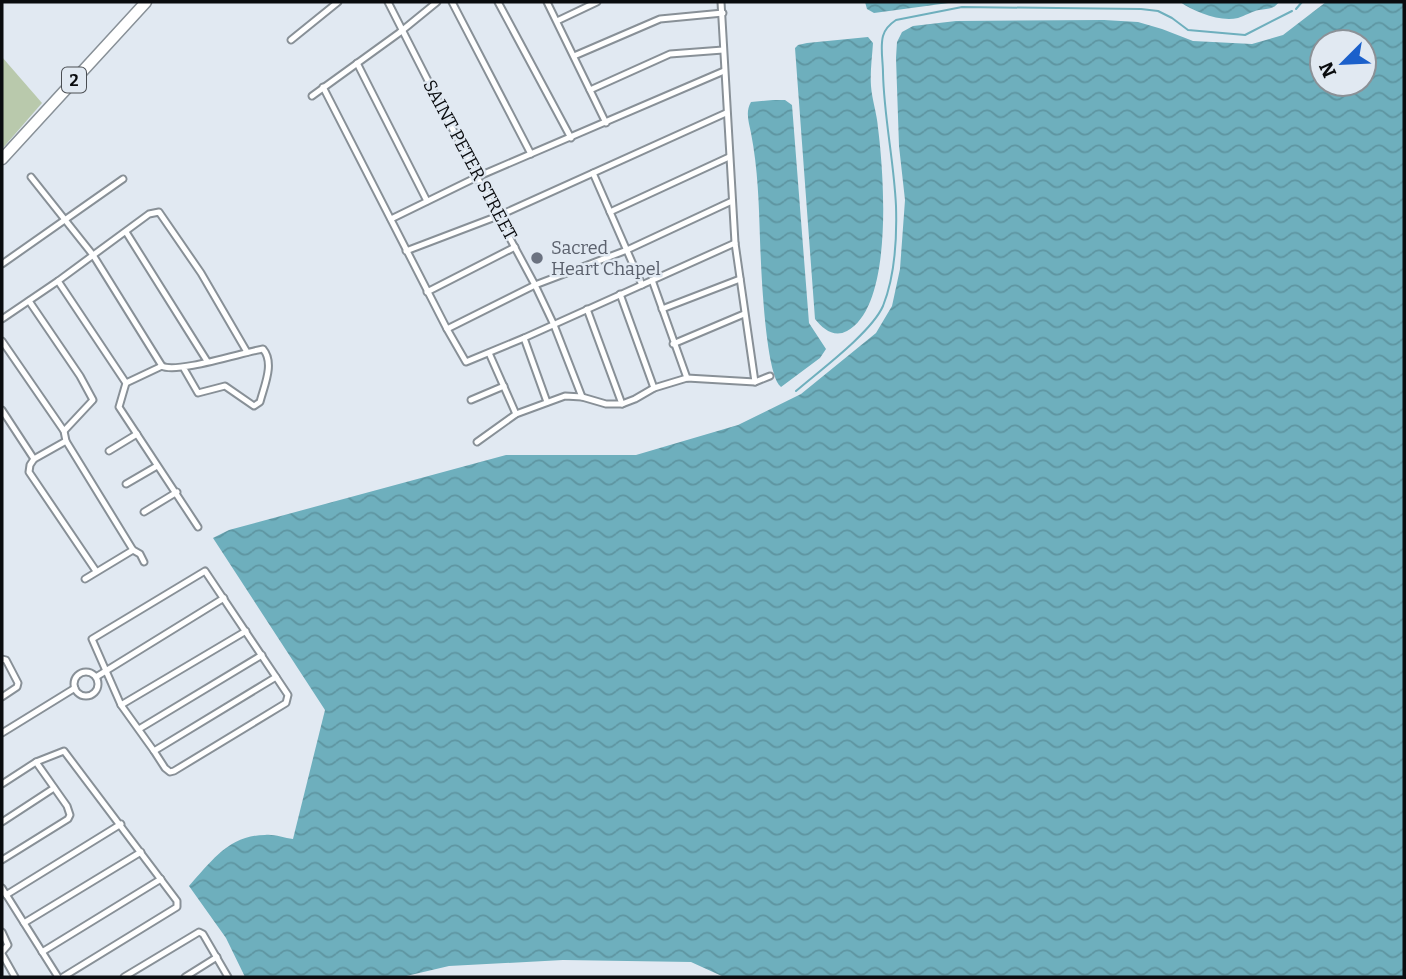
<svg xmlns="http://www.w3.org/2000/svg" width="1406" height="979" font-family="Bitter,serif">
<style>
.grass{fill:#b9c9ac}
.water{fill:url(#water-waves);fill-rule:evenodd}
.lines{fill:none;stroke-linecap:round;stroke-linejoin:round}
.stream{stroke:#6eafbd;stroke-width:2}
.minor-casing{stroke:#889097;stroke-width:9}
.trunk-casing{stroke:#889097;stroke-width:13}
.minor{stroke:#fff;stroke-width:5}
.trunk{stroke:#fff;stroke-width:10}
.worship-dot{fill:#6b7280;stroke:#e1e9f2;stroke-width:2.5}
.labels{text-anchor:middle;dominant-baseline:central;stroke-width:5;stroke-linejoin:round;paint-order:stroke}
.shield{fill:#e1e9f2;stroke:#4a4e53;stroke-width:2}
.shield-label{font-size:16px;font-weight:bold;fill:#0a0c0f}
.street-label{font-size:18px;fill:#0a0c0f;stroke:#e1e9f2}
.worship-label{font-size:18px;fill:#5b616d;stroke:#e1e9f2;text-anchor:start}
</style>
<defs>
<pattern id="water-waves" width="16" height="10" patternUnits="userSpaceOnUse" patternTransform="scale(1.75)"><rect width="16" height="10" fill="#6eafbd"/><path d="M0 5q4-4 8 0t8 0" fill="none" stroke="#5e95a1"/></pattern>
</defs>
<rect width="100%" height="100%" fill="#e1e9f2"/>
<path class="grass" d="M 2,57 L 42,103 L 2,149 Z"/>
<g class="water">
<path d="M 865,2 L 956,2 L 874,13 L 867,9 Z"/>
<path d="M 1180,2 L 1279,2 C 1273,10 1268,8 1259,10 C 1252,11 1245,16 1238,18 C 1219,22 1195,12 1180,2 Z"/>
<path d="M 1326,2 L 1404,2 L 1404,977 L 724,977 L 691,962 L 563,960 L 449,966 L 402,977 L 245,977 L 226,938 L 189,886 C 211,862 229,835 265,835 C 274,834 284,838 293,839 L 325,710 L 213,538 L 229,530 L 506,455 L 636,455 L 738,425 L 801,394 L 876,333 L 892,306 L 900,269 L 905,200 L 899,146 L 896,58 L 897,42 L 902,32 L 913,26 L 956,21 L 1104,20 L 1138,22 L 1162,29 L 1193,41 L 1252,44 L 1283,35 ZM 1364,42 L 1364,84 L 1322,84 L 1322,42 Z"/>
<path d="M 868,37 L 873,43 C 872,58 870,72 871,86 C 872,100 877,114 878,128 C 884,174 894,306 847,331 C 834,338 823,329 815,319 L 795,48 L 798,45 L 807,43 Z"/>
<path d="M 773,100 L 785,100 L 792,105 L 809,323 L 826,349 L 820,358 L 781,387 C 765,375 761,265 760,240 C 759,205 758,169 751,133 C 749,123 745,112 751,102 Z"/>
</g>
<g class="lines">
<g class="stream">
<path d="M 1296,9 L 1302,2"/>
<path d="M 796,391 C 819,371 871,333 883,306 C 895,276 897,238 896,206 C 894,161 884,118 883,73 C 883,61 880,47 883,36 C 885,28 890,24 896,20 L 962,7 L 1141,9 L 1158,11 L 1172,18 L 1188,30 L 1245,35 L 1292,11"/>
</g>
<defs>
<g id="minor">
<path d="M 388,2 L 477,177 L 535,285 L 554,325 L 582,397"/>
<path d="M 452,2 L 531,154"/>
<path d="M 498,2 L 571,138"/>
<path d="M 547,2 L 606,123"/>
<path d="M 721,2 L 735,243 L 755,382"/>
<path d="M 557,21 L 597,2"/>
<path d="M 291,40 L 338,2"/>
<path d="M 574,56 L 660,19 L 723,13"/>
<path d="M 357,63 L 427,201"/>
<path d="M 323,87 L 447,329 L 466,362 L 524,338 L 735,243"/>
<path d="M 590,90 L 670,54 L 723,50"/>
<path d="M 312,96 L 399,33 L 437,2"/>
<path d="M 593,173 L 642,285"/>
<path d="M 31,177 L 93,255 L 162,366"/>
<path d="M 610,212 L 729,157"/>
<path d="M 391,219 L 477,177 L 724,71"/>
<path d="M 126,232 L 207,361"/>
<path d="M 406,251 L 498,216 L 726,113"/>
<path d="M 2,264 L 123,179"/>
<path d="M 652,280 L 687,378"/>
<path d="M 58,281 L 126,383 L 119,407 L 198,527"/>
<path d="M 427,292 L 515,247"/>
<path d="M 620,294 L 654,388"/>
<path d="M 29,301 L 80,376 L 93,400 L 64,431"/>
<path d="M 587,309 L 622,404"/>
<path d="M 662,309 L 740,279"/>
<path d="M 2,319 L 58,281 L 149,214 L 159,212 L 201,273 L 247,352"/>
<path d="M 447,329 L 535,285 L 627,250 L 732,201"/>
<path d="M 524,338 L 547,402"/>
<path d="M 2,341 L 64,431 L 66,441 L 133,550 L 140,554 L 144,562"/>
<path d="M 673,344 L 744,314"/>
<path d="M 489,353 L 516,414"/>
<path d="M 126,383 L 162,366 C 176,374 244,352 263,349 C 275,363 264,386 260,402 L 254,406 L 225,386 L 198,393 L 183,367"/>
<path d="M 471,400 L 504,386"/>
<path d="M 2,410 L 34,459 L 30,465 L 29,472 L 96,571"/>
<path d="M 477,442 L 516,414 L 565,396 L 582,397 L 606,404 L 622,404 L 635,399 L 654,388 L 687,378 L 755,382 L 770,376"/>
<path d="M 109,451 L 137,434"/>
<path d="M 34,459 L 66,441"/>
<path d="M 126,484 L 157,466"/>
<path d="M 144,512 L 177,492"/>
<path d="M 205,571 L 276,677 L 154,751 L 121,705 L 92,639 Z"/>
<path d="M 85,579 L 133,550"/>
<path d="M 2,659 L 6,660 L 18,683 L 17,687 L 2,697"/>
<circle cx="86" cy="684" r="12"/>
<path d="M 96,677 L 224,598"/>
<path d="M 121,705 L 246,631"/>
<path d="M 139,729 L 262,655"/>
<path d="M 2,733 L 75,688"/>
<path d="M 154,751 L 165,768 L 170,772 L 174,771 L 286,703 L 288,695 L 276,677"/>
<path d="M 2,784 L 36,762 L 64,751 L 177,901 L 177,907 L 63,977"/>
<path d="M 2,822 L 54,788"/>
<path d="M 2,860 L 68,819 L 70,815 L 67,806 L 36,762"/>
<path d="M 2,888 L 58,977"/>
<path d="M 6,895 L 121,824"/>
<path d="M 24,923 L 141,852"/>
<path d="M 2,932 L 8,945 L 2,952"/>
<path d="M 42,952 L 161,879"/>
<path d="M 2,954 L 15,977"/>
<path d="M 124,977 L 199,932 L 203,934 L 228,977"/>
<path d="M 185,977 L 217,957"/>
</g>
<path id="trunk" d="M 2,159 L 146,2"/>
</defs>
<use href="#minor" class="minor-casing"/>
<use href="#trunk" class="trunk-casing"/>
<use href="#minor" class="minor"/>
<use href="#trunk" class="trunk"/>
</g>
<circle class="worship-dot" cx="537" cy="258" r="7"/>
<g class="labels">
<rect class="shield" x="62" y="67.5" width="24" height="25" rx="5"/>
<g class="shield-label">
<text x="74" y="80">2</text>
</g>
<g class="street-label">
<text transform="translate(470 160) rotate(62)">SAINT PETER STREET</text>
</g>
<g class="worship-label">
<text x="551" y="248">Sacred<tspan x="551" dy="21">Heart Chapel</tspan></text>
</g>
</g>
<rect width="1406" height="979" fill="none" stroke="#0a0c0f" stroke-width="7"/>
<g transform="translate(1343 63) rotate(246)"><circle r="33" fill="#e1e9f2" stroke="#8b9197" stroke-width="2"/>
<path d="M0-5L12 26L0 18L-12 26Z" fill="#1b60cb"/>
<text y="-10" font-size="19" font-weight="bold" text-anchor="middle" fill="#0a0c0f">N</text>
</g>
</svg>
